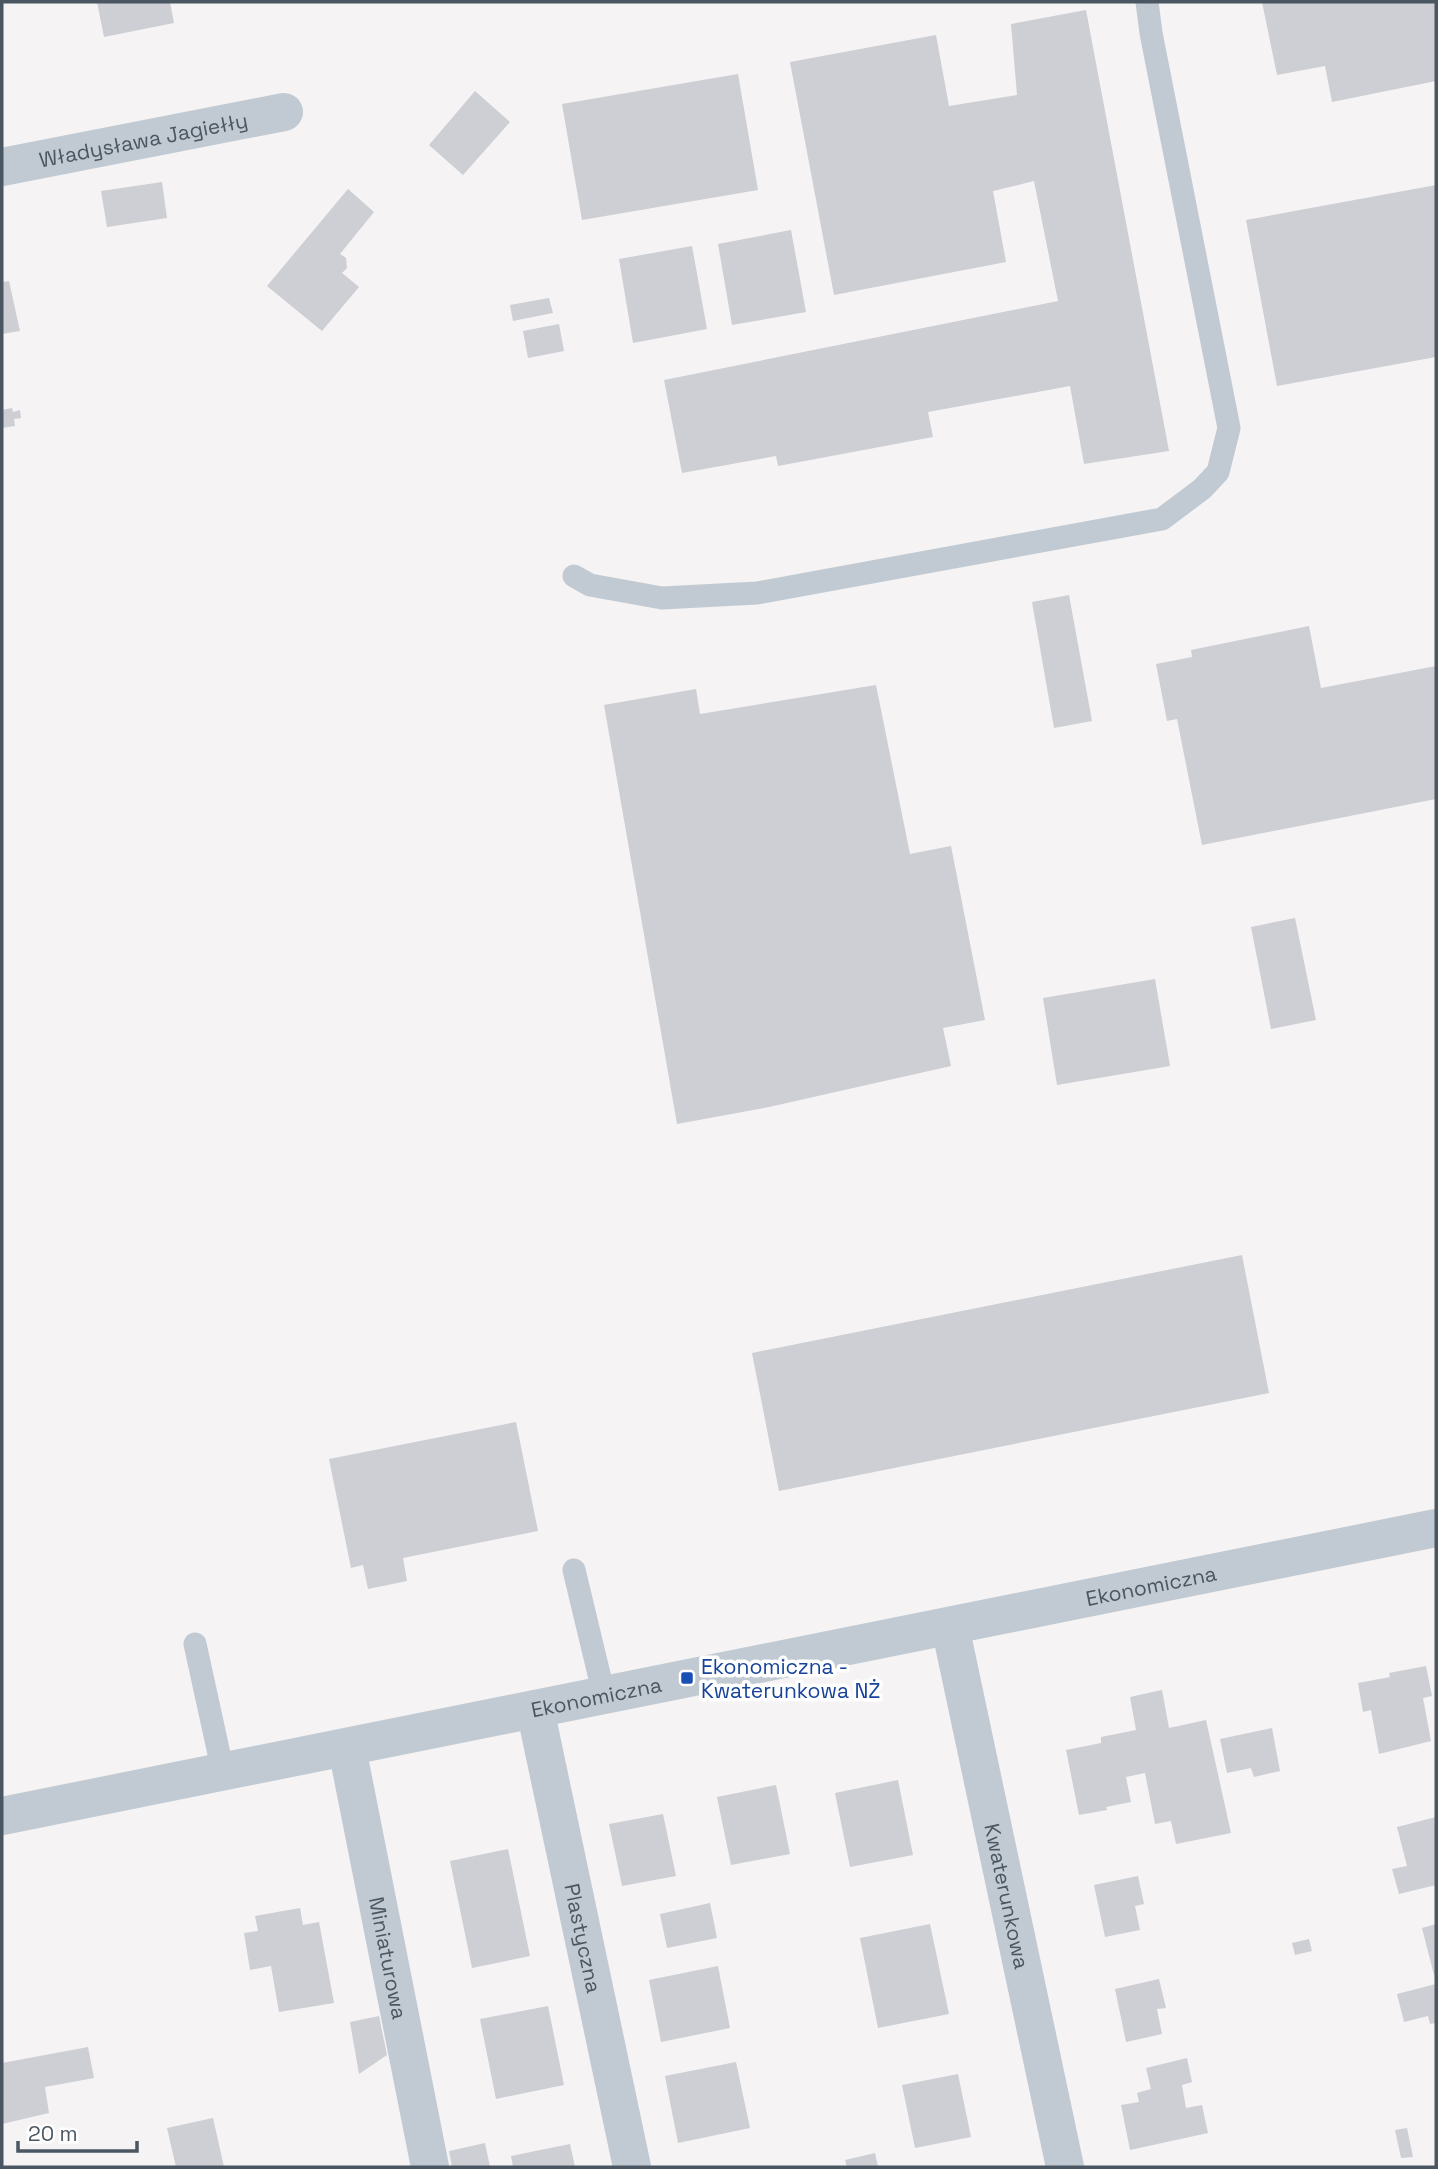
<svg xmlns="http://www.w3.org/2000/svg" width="1438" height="2169" font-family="'Space Grotesk',sans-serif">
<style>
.building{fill:#cdcfd5}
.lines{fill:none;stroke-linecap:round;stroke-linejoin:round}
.lane{stroke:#c1cad2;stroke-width:23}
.street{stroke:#c1cad2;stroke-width:38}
.transit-dot{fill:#1a4fb4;stroke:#fff;stroke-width:2.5}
.labels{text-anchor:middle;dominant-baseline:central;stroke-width:7;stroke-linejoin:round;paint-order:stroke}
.street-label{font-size:21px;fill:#4a5661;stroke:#fff}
.transit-label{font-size:21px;fill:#164399;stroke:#fff;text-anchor:start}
</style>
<rect width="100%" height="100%" fill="#f5f3f3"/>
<g class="building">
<path d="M 97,2 L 170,2 L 174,23 L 104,37 Z"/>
<path d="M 1262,2 L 1436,2 L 1436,81 L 1332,102 L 1325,66 L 1277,75 Z"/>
<path d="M 1086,10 L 1169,451 L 1084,464 L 1070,386 L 928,412 L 933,437 L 778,466 L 776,456 L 682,473 L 664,380 L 1058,301 L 1034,181 L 993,191 L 1006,262 L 834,295 L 790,62 L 936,35 L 949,106 L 1017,95 L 1011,24 Z"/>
<path d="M 738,74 L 758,190 L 582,220 L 562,104 Z"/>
<path d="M 475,91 L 510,122 L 463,175 L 429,145 Z"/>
<path d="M 162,182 L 167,218 L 107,227 L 101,191 Z"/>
<path d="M 1436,185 L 1436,357 L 1277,386 L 1246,220 Z"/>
<path d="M 348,189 L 374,212 L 340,254 L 346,258 L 347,268 L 342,273 L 359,287 L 322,331 L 267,286 Z"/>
<path d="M 791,230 L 806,312 L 732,325 L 718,244 Z"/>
<path d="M 692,246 L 707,329 L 633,343 L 619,259 Z"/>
<path d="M 9,281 L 20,331 L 2,334 L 2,282 Z"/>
<path d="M 549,298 L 553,313 L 513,321 L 510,305 Z"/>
<path d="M 559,324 L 564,351 L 528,358 L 523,331 Z"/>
<path d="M 12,408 L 13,412 L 20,410 L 21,418 L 14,419 L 15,426 L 2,428 L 2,410 Z"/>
<path d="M 1069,595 L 1092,721 L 1054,728 L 1032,602 Z"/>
<path d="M 1309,626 L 1321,688 L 1436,666 L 1436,799 L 1202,845 L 1177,719 L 1167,721 L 1156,664 L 1192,657 L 1191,650 Z"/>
<path d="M 876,685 L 910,854 L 951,846 L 985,1020 L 943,1028 L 951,1066 L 769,1107 L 677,1124 L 604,705 L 696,689 L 700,714 Z"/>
<path d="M 1295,918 L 1316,1020 L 1271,1029 L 1251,927 Z"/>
<path d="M 1155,979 L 1170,1066 L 1057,1085 L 1043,998 Z"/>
<path d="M 1242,1255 L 1269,1393 L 779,1491 L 752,1353 Z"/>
<path d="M 516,1422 L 538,1531 L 403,1558 L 407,1581 L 368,1589 L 363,1565 L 351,1568 L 329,1459 Z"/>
<path d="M 1426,1666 L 1432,1696 L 1423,1698 L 1431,1741 L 1379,1754 L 1371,1710 L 1363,1712 L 1358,1683 L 1390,1677 L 1389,1673 Z"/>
<path d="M 1162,1690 L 1169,1728 L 1206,1720 L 1231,1833 L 1176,1844 L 1171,1821 L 1155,1824 L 1145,1773 L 1126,1777 L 1131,1802 L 1106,1807 L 1107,1810 L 1079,1815 L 1066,1750 L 1101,1743 L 1101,1737 L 1136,1730 L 1130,1697 Z"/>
<path d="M 1272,1728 L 1280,1771 L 1254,1777 L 1251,1768 L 1227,1773 L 1220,1739 Z"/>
<path d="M 898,1780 L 913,1855 L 850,1867 L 835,1793 Z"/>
<path d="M 776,1785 L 790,1854 L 731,1865 L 717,1797 Z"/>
<path d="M 663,1814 L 676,1876 L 622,1886 L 609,1824 Z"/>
<path d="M 1436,1817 L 1436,1885 L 1399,1894 L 1392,1869 L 1407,1866 L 1397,1827 Z"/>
<path d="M 508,1849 L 530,1956 L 472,1968 L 450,1861 Z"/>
<path d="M 1138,1876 L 1144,1904 L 1135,1906 L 1140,1930 L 1105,1937 L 1094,1885 Z"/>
<path d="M 710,1903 L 717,1938 L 667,1948 L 660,1914 Z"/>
<path d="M 300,1908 L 303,1925 L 319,1922 L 334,2003 L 279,2012 L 271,1966 L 250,1970 L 244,1933 L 258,1931 L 255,1916 Z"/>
<path d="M 930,1924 L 949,2014 L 878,2028 L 860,1938 Z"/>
<path d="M 1436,1924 L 1436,1979 L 1435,1979 L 1422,1928 Z"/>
<path d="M 1309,1939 L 1312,1951 L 1295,1955 L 1292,1943 Z"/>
<path d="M 718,1966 L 730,2028 L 661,2042 L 649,1980 Z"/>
<path d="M 1159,1979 L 1166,2008 L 1157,2009 L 1162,2034 L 1126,2042 L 1115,1989 Z"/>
<path d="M 1436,1984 L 1436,2023 L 1430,2024 L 1428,2016 L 1404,2022 L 1397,1994 Z"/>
<path d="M 548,2006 L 564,2085 L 496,2099 L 480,2019 Z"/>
<path d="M 379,2016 L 387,2055 L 359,2074 L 350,2022 Z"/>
<path d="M 88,2047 L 94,2078 L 45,2087 L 49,2113 L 2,2124 L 2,2063 Z"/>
<path d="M 1187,2058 L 1192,2082 L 1182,2085 L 1186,2108 L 1202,2105 L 1208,2133 L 1130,2150 L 1121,2105 L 1139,2102 L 1137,2093 L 1151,2089 L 1146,2068 Z"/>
<path d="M 736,2062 L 750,2128 L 678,2143 L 665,2076 Z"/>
<path d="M 958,2074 L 971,2137 L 915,2148 L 902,2085 Z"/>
<path d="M 213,2118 L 224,2167 L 176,2167 L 167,2128 Z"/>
<path d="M 1407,2128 L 1413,2157 L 1401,2158 L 1395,2130 Z"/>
<path d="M 485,2143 L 490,2167 L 452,2167 L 449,2151 Z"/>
<path d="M 570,2144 L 575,2167 L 513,2167 L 511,2156 Z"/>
<path d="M 875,2153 L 878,2167 L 847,2167 L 845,2160 Z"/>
</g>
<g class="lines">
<g class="lane">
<path d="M 574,576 L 590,585 L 662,598 L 757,593 L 1162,519 L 1202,489 L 1218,472 L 1229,428 L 1151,33 L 1147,2"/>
<path d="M 574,1570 L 604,1695"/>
<path d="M 195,1644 L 223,1772"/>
</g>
<g class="street">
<path id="s1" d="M 2,167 L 284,112"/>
<path id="s2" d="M 950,1626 L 1065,2167"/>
<path id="s3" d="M 535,1709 L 632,2167"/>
<path id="s4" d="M 347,1748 L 430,2167"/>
<path id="s5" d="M 2,1816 L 1436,1528"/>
</g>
</g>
<rect class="transit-dot" x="680" y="1671" width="14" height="14" rx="3.5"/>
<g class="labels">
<g class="street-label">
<text stroke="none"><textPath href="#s1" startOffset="144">Władysława Jagiełły</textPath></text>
<text stroke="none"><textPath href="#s5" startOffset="1172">Ekonomiczna</textPath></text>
<text stroke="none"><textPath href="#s5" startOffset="606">Ekonomiczna</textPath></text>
<text stroke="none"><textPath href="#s2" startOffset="276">Kwaterunkowa</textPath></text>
<text stroke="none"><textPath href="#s3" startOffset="234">Plastyczna</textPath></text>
<text stroke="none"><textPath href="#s4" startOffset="214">Miniaturowa</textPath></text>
</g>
<g class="transit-label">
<text x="701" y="1666">Ekonomiczna -<tspan x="701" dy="24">Kwaterunkowa NŻ</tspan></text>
</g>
</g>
<rect width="1438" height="2169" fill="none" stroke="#4a5661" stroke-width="7"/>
<path d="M18 2141v10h119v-10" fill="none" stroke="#4a5661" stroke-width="3.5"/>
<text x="28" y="2141" font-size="21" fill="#4a5661" stroke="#ffffff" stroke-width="5" paint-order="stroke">20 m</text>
</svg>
